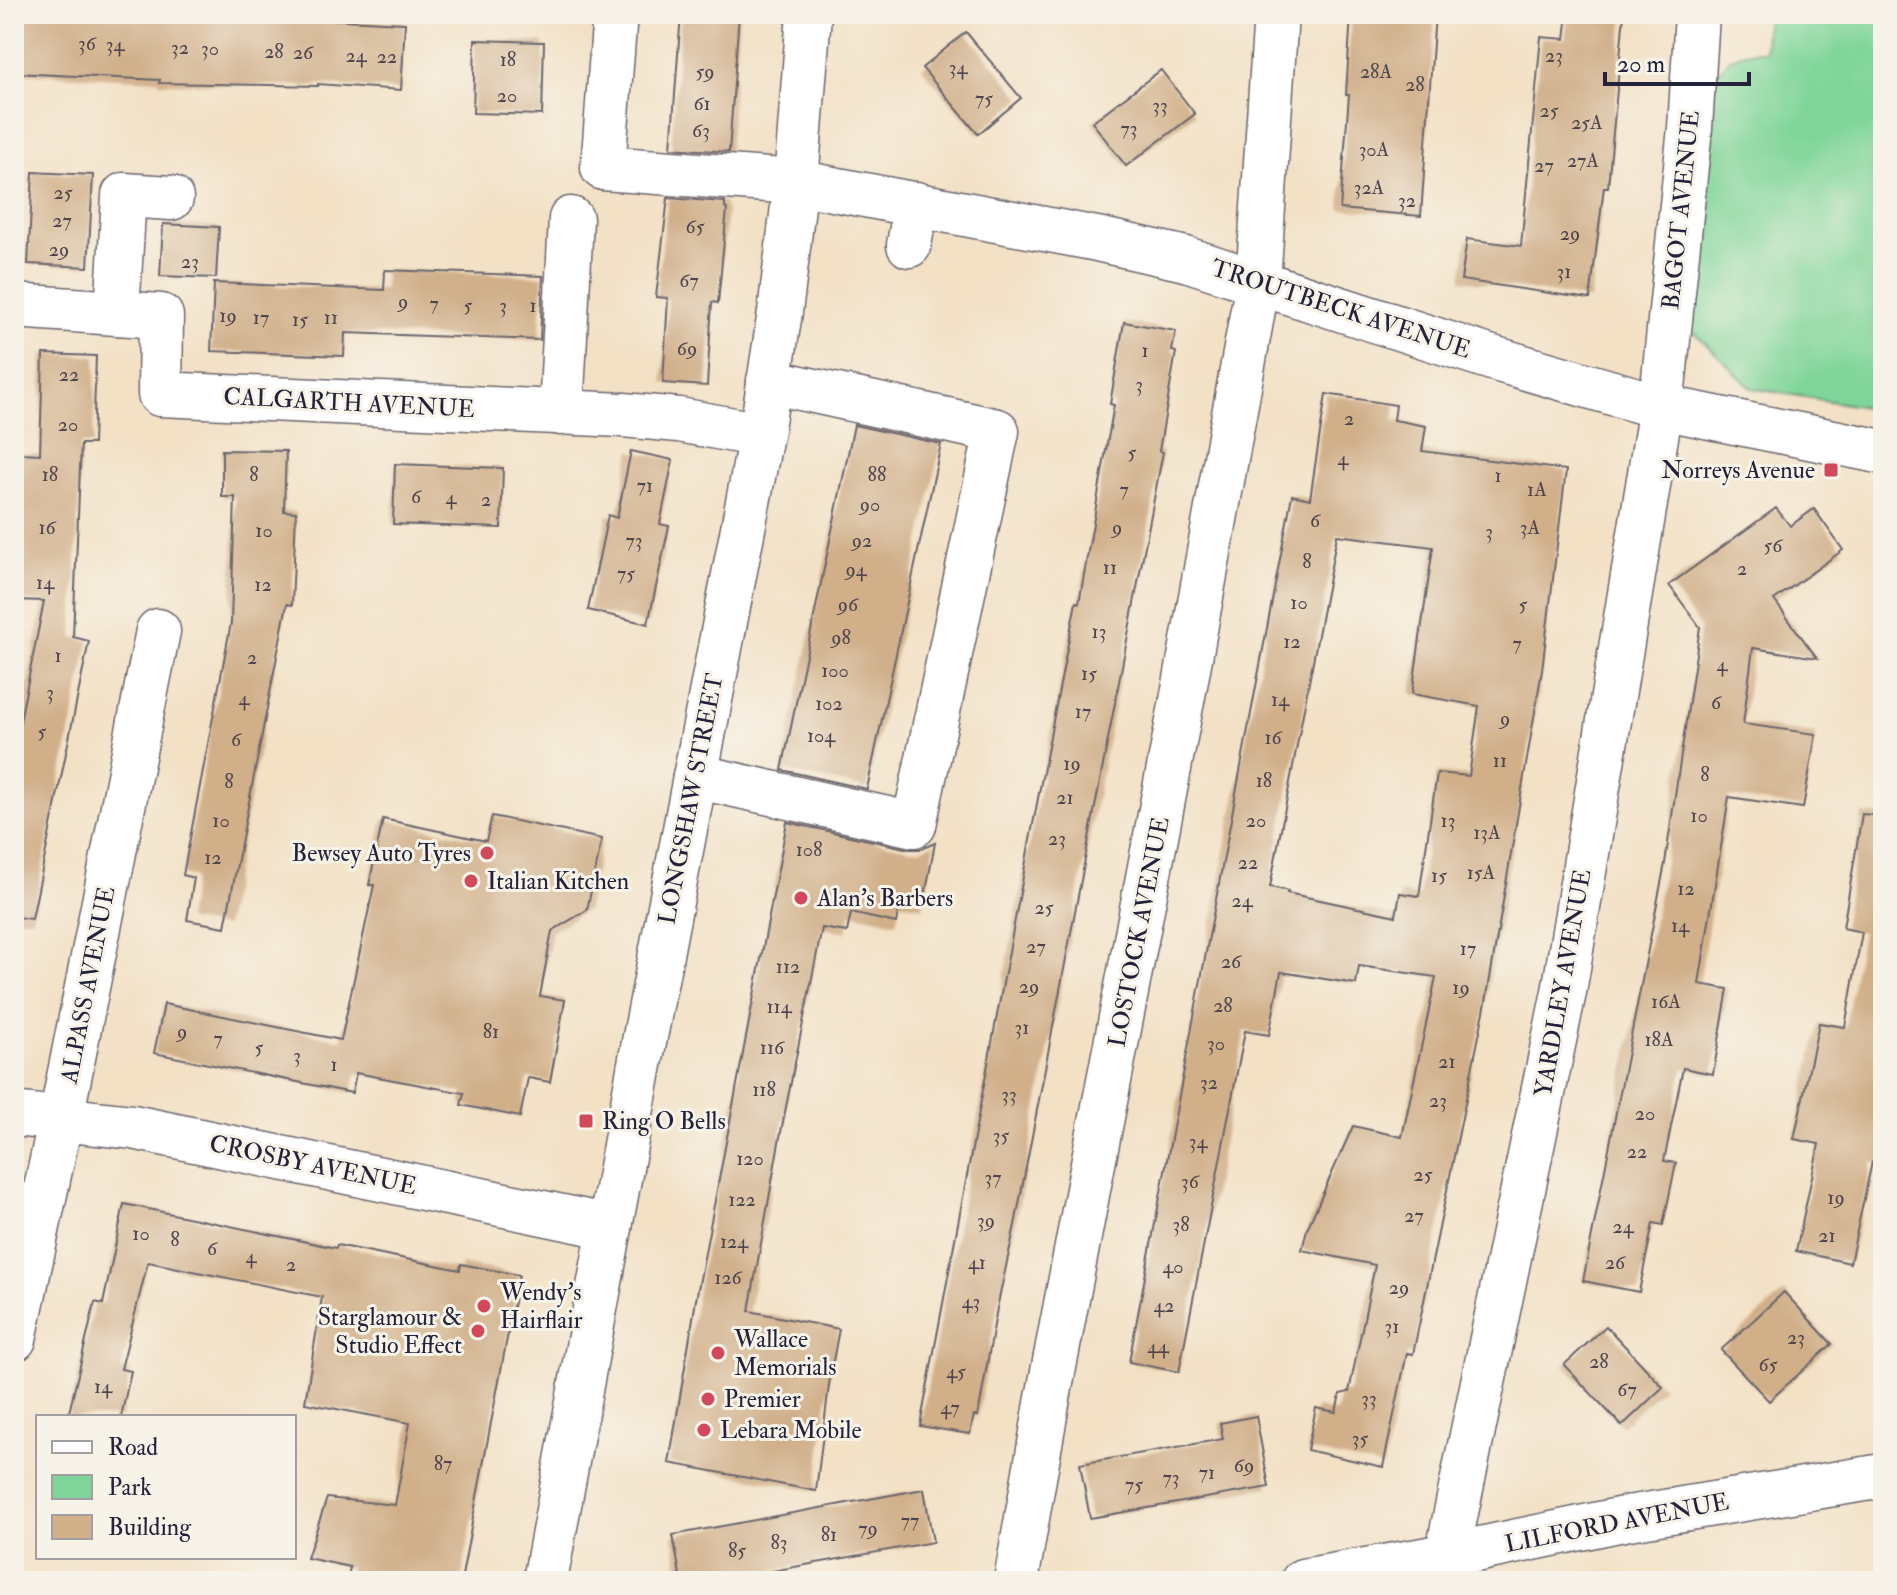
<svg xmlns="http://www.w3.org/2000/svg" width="1897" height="1595" font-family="'IM FELL Double Pica',serif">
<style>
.green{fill:#7fd599;stroke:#507c6a;stroke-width:2}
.building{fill:#d0af89;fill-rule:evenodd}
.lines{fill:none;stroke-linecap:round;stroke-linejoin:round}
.minor-casing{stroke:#6b656c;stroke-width:47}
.minor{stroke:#fff;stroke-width:44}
.poi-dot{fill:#d1495b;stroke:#f7f3e8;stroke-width:3}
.labels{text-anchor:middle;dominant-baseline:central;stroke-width:6;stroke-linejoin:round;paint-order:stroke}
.number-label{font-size:20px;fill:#4e454e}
.street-label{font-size:24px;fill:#22223b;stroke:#f7f3e8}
.poi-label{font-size:24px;fill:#22223b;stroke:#f7f3e8;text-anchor:start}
</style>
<rect width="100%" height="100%" fill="#f7f3e8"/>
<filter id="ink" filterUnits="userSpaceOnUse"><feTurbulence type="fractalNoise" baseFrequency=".0125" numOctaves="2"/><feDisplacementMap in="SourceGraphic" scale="16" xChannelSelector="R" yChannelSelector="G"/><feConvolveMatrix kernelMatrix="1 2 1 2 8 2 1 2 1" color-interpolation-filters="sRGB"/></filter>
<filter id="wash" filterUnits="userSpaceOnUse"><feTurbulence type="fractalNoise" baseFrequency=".006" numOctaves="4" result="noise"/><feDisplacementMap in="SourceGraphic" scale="32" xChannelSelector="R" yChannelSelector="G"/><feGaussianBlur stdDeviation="1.8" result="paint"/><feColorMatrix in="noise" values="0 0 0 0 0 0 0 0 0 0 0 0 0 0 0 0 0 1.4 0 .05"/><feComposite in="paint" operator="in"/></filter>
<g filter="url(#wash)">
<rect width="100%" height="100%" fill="#f3e1c6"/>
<path class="green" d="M 1767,14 L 1879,14 L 1883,40 L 1883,410 L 1751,388 L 1688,326 L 1713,85 C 1721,59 1739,50 1765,51 Z"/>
<g id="blocks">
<g class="building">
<path d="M 14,14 L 217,14 L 405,23 L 401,90 L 318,84 L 318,86 L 159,83 L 160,80 L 14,73 Z"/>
<path d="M 681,14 L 739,14 L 729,152 L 671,148 Z"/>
<path d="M 1351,14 L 1435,14 L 1421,216 L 1340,209 L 1349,95 L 1346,95 Z"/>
<path d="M 1568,14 L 1624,14 L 1608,187 L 1604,187 L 1590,299 L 1461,280 L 1467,239 L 1521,246 L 1541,37 L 1565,39 Z"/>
<path d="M 966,32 L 1021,98 L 978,134 L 922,68 Z"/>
<path d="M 475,40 L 544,42 L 542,115 L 473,113 Z"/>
<path d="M 1161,70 L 1195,114 L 1126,166 L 1092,122 Z"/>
<path d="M 33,172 L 93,175 L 88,267 L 28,264 Z"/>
<path d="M 668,198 L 725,202 L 725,208 L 727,209 L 718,303 L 712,302 L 707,386 L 663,383 L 668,298 L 656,297 Z"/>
<path d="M 163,224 L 219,227 L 216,278 L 160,276 Z"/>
<path d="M 385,270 L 543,276 L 540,340 L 345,333 L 344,356 L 211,351 L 214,283 L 384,290 Z"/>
<path d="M 1124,322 L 1176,331 L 1172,351 L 1176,352 L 1159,451 L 1163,452 L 1015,1225 L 997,1308 L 978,1416 L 974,1415 L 970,1434 L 920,1426 L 1029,845 L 1076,602 L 1079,603 L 1114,405 L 1110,404 Z"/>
<path d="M 43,354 L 96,356 L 93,444 L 81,444 L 73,637 L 89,641 L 32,919 L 14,917 L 14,730 L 18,731 L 44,601 L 14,600 L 20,453 L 40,454 Z"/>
<path d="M 1326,394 L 1396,405 L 1394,420 L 1426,426 L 1422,451 L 1566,470 L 1542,670 L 1486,1002 L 1413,1354 L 1407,1353 L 1383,1467 L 1307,1450 L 1316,1408 L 1336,1412 L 1340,1394 L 1349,1392 L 1375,1265 L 1302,1250 L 1307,1229 L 1353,1126 L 1402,1137 L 1436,977 L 1359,966 L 1356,984 L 1281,972 L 1269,1035 L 1245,1031 L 1179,1372 L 1129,1362 L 1292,495 L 1310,499 ZM 1337,535 L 1433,547 L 1412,694 L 1479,706 L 1469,776 L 1437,773 L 1419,896 L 1400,893 L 1396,916 L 1287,893 L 1288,891 L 1270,887 Z"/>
<path d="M 854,425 L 941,444 L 867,789 L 782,770 Z"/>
<path d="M 222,450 L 286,451 L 284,511 L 296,512 L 292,605 L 287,604 L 225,927 L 187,920 L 194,878 L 183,875 L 231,623 L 235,497 L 222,497 Z"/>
<path d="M 631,451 L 673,460 L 660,524 L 669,526 L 648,624 L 588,610 L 608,515 L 617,518 Z"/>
<path d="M 395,464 L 503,468 L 501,528 L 393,524 Z"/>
<path d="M 1776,508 L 1790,526 L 1814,509 L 1843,550 L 1774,600 L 1817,658 L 1753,648 L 1743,724 L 1816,734 L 1803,808 L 1729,797 L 1699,984 L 1728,989 L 1713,1074 L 1683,1068 L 1664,1161 L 1676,1163 L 1663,1225 L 1653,1223 L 1639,1292 L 1583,1281 L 1665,863 L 1700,627 L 1669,585 Z"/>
<path d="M 1862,814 L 1883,816 L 1883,1165 L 1872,1162 L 1850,1263 L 1796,1251 L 1819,1144 L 1794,1139 L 1819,1023 L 1845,1027 L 1862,932 L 1843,928 Z"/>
<path d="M 492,816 L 602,839 L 587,910 L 552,931 L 540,996 L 565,1000 L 550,1082 L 528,1078 L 520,1117 L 461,1105 L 464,1093 L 356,1073 L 352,1093 L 154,1053 L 164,1004 L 341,1040 L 374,885 L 369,885 L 383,819 L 486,841 Z"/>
<path d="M 787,822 L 909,849 L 921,849 L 935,843 L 923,907 L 900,903 L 896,923 L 851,913 L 847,932 L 822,928 L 779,1142 L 749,1311 L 839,1329 L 830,1377 L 816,1491 L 669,1463 L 696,1300 Z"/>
<path d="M 124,1204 L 336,1248 L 337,1245 L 460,1270 L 461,1264 L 519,1275 L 461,1581 L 347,1581 L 350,1567 L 307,1558 L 327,1498 L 395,1505 L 410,1423 L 305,1403 L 322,1297 L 148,1262 L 121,1369 L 131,1371 L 121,1417 L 68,1417 L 95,1302 L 103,1304 Z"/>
<path d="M 1784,1292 L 1832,1344 L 1769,1401 L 1721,1350 Z"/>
<path d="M 1606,1326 L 1663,1387 L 1622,1426 L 1564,1365 Z"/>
<path d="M 1256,1416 L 1269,1487 L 1090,1518 L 1080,1464 L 1223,1439 L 1220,1423 Z"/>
<path d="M 924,1489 L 933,1542 L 717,1581 L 681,1581 L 673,1535 Z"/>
</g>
</g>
</g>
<g filter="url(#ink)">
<use href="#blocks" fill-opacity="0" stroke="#6b656c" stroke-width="2"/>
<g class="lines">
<defs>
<g id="minor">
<path d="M 615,14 L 603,168 L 796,182 L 1097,239 L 1186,259 L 1492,358 L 1661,407 L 1883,452"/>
<path d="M 909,245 L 916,204"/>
<path d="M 14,306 L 161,316 L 160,394 L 623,415 L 679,420 L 761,435"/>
<path d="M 117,313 L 124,195 L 171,198"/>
<path d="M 561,413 L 571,219"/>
<path d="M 695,776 L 914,825 L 997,431 L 769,381"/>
<path d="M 14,1114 L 133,1127 L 610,1227"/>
<path d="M 14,1339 L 61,1118 L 158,631"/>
<path d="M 1447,1556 L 1564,992 L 1661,407 L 1690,128 L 1697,14"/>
<path d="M 545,1581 L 645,1037 L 761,435 L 780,312 L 796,182 L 809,14"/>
<path d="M 1016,1581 L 1048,1398 L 1185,685 L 1258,282 L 1276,14"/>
<path d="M 1303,1581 L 1447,1556 L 1628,1518 L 1883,1476"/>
</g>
</defs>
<use href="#minor" class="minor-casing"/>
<use href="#minor" class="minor"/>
</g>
</g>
<g class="poi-dot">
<rect x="1823" y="462" width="16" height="16" rx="4"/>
<circle cx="487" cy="853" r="8"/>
<circle cx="471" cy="881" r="8"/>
<circle cx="801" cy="898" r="8"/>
<rect x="578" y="1113" width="16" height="16" rx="4"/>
<circle cx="484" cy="1306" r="8"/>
<circle cx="478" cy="1331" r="8"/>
<circle cx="718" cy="1353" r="8"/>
<circle cx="708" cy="1399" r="8"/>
<circle cx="704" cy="1430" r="8"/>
</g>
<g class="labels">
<g class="number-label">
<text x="87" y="43">36</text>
<text x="115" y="44">34</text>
<text x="180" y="47">32</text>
<text x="210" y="48">30</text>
<text x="274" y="51">28</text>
<text x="303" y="52">26</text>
<text x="356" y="55">24</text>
<text x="1554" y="55">23</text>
<text x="387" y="56">22</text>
<text x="508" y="59">18</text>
<text x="958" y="67">34</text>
<text x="705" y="71">59</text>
<text x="1376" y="71">28A</text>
<text x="1415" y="84">28</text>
<text x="507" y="95">20</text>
<text x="984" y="98">75</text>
<text x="702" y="103">61</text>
<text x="1160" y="105">33</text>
<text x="1549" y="110">25</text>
<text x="1587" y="122">25A</text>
<text x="1129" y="128">73</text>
<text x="701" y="130">63</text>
<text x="1374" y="149">30A</text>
<text x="1583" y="160">27A</text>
<text x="1544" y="165">27</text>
<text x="1369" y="187">32A</text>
<text x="63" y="192">25</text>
<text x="1407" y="200">32</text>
<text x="62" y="220">27</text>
<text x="695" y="226">65</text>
<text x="1570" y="233">29</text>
<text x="59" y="249">29</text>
<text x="190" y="261">23</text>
<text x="1564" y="271">31</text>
<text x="689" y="280">67</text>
<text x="403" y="301">9</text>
<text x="434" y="303">7</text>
<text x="468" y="305">5</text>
<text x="503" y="305">3</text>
<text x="533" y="305">1</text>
<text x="228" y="315">19</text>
<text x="261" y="317">17</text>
<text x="331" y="317">11</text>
<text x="300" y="319">15</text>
<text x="687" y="348">69</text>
<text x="1145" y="350">1</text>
<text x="69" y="374">22</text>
<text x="1139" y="384">3</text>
<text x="1349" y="418">2</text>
<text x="68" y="424">20</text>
<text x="1132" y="452">5</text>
<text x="1343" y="458">4</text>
<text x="50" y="474">18</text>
<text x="254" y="474">8</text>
<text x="877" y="474">88</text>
<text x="1498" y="475">1</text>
<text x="645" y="485">71</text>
<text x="1124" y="489">7</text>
<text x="1537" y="489">1A</text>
<text x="416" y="496">6</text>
<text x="451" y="497">4</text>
<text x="486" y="499">2</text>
<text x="870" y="504">90</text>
<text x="1315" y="520">6</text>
<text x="47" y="527">16</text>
<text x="1117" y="527">9</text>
<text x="1530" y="527">3A</text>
<text x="264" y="530">10</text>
<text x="1489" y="531">3</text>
<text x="634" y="540">73</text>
<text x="862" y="540">92</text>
<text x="1773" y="545">56</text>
<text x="1307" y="561">8</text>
<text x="1110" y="567">11</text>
<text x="1742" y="568">2</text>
<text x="856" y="569">94</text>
<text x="626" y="573">75</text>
<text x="45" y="582">14</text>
<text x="263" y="584">12</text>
<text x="1299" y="602">10</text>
<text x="848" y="604">96</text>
<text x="1523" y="604">5</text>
<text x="1099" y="631">13</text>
<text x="841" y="637">98</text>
<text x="1292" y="641">12</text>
<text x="1517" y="643">7</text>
<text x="58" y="655">1</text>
<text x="252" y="657">2</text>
<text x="1722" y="664">4</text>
<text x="835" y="670">100</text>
<text x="1089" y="673">15</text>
<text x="50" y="692">3</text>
<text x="244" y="698">4</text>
<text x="1280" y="699">14</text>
<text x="1716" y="702">6</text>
<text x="829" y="703">102</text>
<text x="1083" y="711">17</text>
<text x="1505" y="718">9</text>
<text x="42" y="731">5</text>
<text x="821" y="735">104</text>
<text x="1273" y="737">16</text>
<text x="236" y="739">6</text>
<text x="1500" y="760">11</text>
<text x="1072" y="763">19</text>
<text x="1705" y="774">8</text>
<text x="1264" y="780">18</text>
<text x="229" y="781">8</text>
<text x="1065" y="797">21</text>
<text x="1699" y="815">10</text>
<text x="221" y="820">10</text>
<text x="1256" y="820">20</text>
<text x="1448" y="820">13</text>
<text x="1487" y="832">13A</text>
<text x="1057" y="838">23</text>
<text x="809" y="849">108</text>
<text x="213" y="857">12</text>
<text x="1248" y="862">22</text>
<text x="1481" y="872">15A</text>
<text x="1439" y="875">15</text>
<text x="1686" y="888">12</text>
<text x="1242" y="900">24</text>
<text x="1044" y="907">25</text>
<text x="1680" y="925">14</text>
<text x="1036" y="946">27</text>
<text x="1468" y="948">17</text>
<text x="1231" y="961">26</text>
<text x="788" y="966">112</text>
<text x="1029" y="986">29</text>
<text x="1461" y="987">19</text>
<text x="1666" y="1001">16A</text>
<text x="1223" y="1005">28</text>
<text x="779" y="1006">114</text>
<text x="1022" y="1027">31</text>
<text x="182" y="1031">9</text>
<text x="491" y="1031">81</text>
<text x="218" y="1038">7</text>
<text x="1659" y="1039">18A</text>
<text x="1216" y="1043">30</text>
<text x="259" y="1047">5</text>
<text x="772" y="1047">116</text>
<text x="297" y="1055">3</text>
<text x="1447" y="1061">21</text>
<text x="334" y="1064">1</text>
<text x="1209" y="1082">32</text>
<text x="764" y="1089">118</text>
<text x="1009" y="1094">33</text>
<text x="1438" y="1100">23</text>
<text x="1645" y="1113">20</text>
<text x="1001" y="1135">35</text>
<text x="1198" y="1141">34</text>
<text x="1637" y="1151">22</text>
<text x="750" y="1158">120</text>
<text x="1423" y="1174">25</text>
<text x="993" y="1177">37</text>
<text x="1190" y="1181">36</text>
<text x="1836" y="1197">19</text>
<text x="742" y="1199">122</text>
<text x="1414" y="1215">27</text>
<text x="986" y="1220">39</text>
<text x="1181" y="1224">38</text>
<text x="1623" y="1226">24</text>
<text x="141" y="1233">10</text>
<text x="1827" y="1235">21</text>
<text x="175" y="1239">8</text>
<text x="734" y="1241">124</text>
<text x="212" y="1248">6</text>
<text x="251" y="1256">4</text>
<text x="977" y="1262">41</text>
<text x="1615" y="1262">26</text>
<text x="291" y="1264">2</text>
<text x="1173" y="1266">40</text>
<text x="728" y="1277">126</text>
<text x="1399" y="1287">29</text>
<text x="971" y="1301">43</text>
<text x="1164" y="1305">42</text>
<text x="1392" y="1326">31</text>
<text x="1796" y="1337">23</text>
<text x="1158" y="1346">44</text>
<text x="1599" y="1361">28</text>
<text x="1768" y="1364">65</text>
<text x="956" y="1371">45</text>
<text x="103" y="1386">14</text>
<text x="1627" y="1389">67</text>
<text x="1369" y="1398">33</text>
<text x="950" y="1407">47</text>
<text x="1360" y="1438">35</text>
<text x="443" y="1463">87</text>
<text x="1244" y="1465">69</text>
<text x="1207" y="1472">71</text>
<text x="1171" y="1477">73</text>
<text x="1134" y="1484">75</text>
<text x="910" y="1520">77</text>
<text x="868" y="1528">79</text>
<text x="829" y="1534">81</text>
<text x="779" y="1542">83</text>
<text x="737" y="1550">85</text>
</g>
<g class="street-label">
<text transform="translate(1681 210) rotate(-84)">BAGOT AVENUE</text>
<text transform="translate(1341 309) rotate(18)">TROUTBECK AVENUE</text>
<text transform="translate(349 403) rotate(3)">CALGARTH AVENUE</text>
<text transform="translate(691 799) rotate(-79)">LONGSHAW STREET</text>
<text transform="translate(1139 932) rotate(-79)">LOSTOCK AVENUE</text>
<text transform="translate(1563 983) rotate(-80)">YARDLEY AVENUE</text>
<text transform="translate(88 985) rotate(-79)">ALPASS AVENUE</text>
<text transform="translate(313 1165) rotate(12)">CROSBY AVENUE</text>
<text transform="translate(1617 1523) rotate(-11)">LILFORD AVENUE</text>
</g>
<g class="poi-label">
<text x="1815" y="470" text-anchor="end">Norreys Avenue</text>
<text x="471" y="853" text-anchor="end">Bewsey Auto Tyres</text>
<text x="487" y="881">Italian Kitchen</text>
<text x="817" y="898">Alan's Barbers</text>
<text x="602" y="1121">Ring O Bells</text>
<text x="500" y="1292">Wendy's<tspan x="500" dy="28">Hairflair</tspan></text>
<text x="462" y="1317" text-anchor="end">Starglamour &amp;<tspan x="462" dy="28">Studio Effect</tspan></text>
<text x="734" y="1339">Wallace<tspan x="734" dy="28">Memorials</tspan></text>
<text x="724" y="1399">Premier</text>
<text x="720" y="1430">Lebara Mobile</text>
</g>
</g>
<rect width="1897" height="1595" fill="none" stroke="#f7f3e8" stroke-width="48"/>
<rect x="36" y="1415" width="260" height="144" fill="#f7f3e8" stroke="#a29fa3" stroke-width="2"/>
<rect x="52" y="1441" width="40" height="12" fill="#ffffff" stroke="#a29fa3" stroke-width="2"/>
<text x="108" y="1455" font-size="24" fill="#22223b">Road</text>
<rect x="52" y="1475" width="40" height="24" fill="#7fd599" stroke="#a29fa3" stroke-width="2"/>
<text x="108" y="1495" font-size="24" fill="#22223b">Park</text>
<rect x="52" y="1515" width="40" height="24" fill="#d0af89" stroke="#a29fa3" stroke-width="2"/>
<text x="108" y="1535" font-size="24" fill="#22223b">Building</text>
<path d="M1605 72v12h144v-12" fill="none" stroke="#22223b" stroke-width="4"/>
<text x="1617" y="72" font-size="24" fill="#22223b" stroke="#f7f3e8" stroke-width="6" paint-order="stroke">20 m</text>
</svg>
